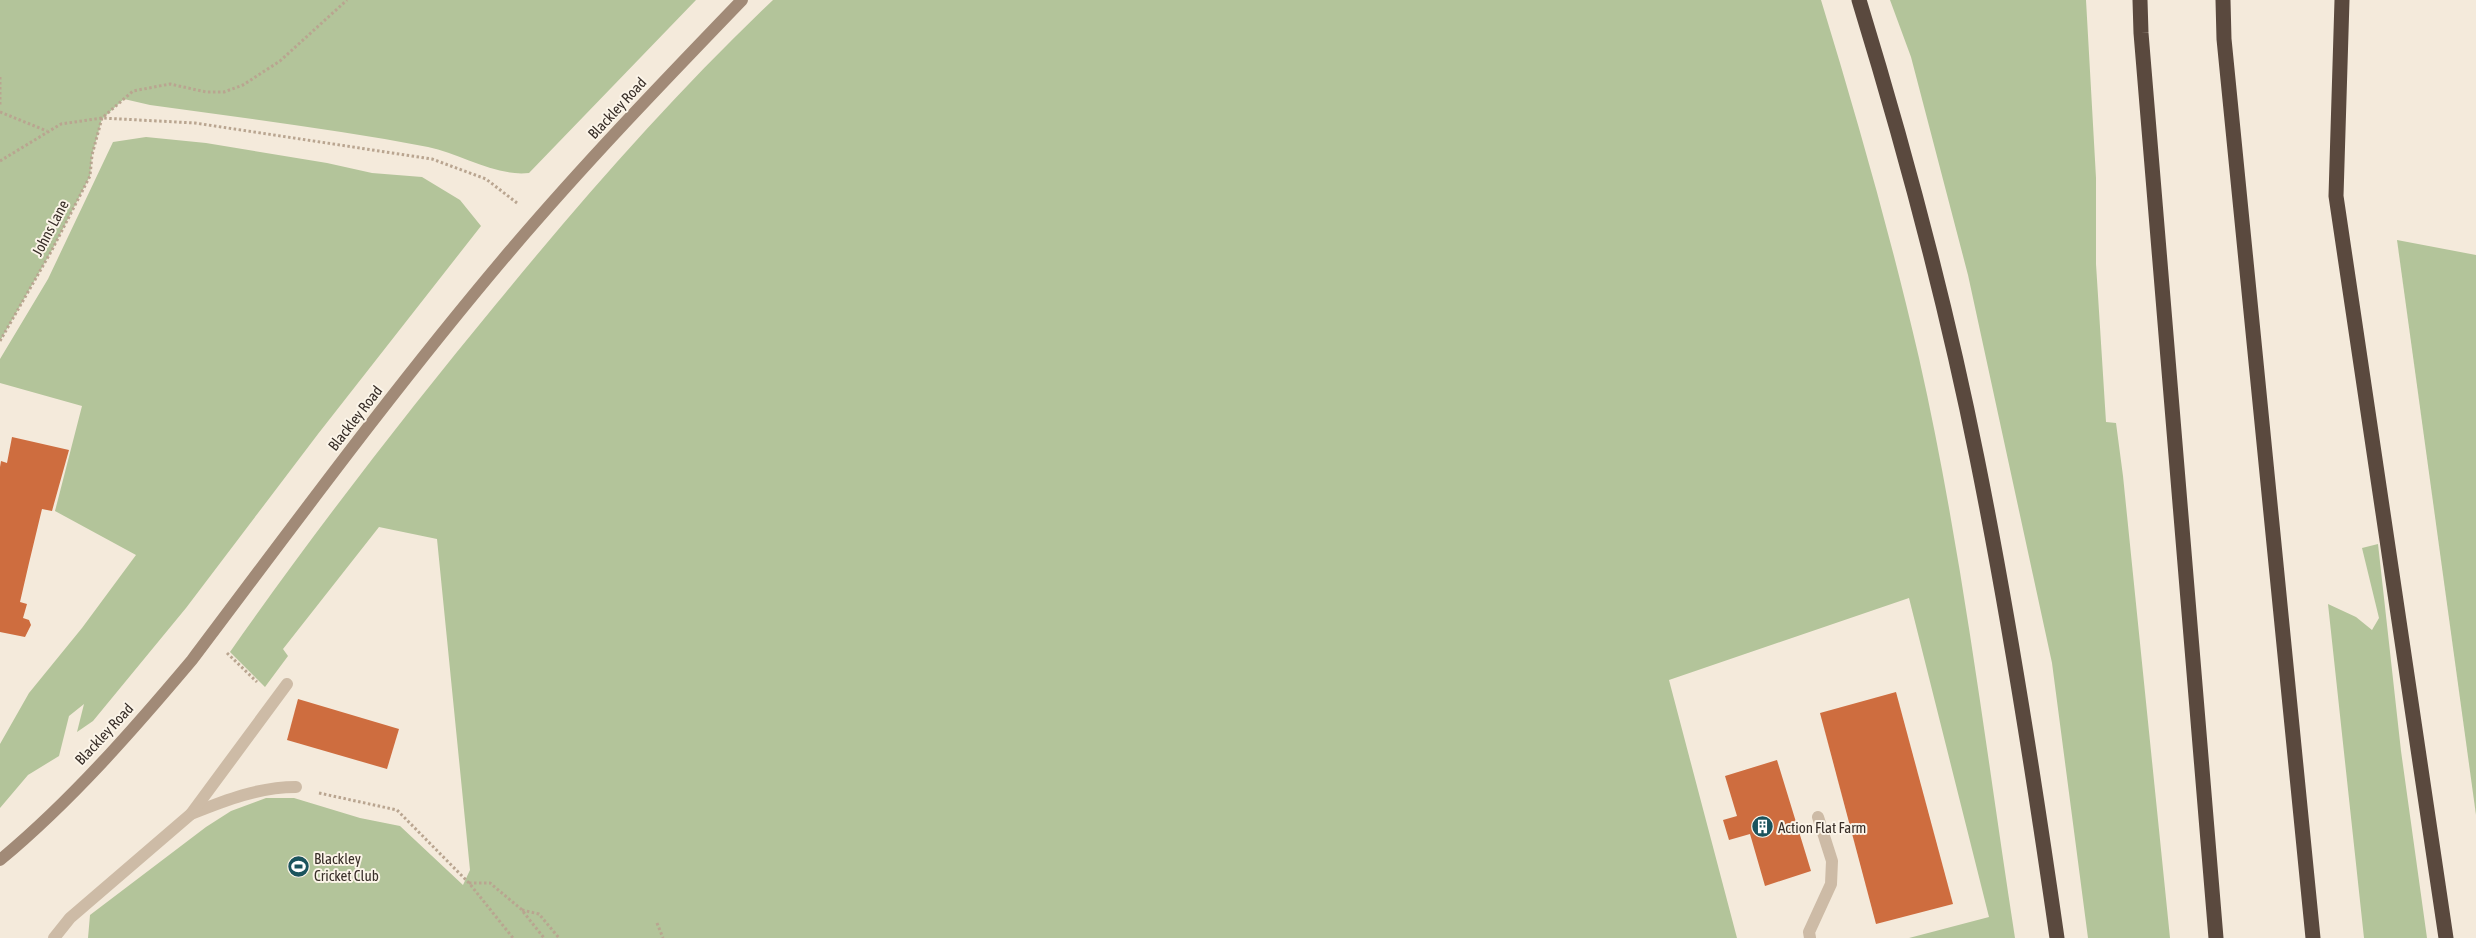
<svg xmlns="http://www.w3.org/2000/svg" width="2476" height="938" font-family="'Asap Condensed',sans-serif">
<style>
.green{fill:#b3c49a}
.building{fill:#ce6d3f}
.lines{fill:none;stroke-linecap:round;stroke-linejoin:round}
.path{stroke:#b9a590;stroke-width:3;stroke-dasharray:2.5 2.5;stroke-linecap:butt}
.lane{stroke:#cdbba6;stroke-width:12}
.secondary{stroke:#a18a77;stroke-width:12}
.highway{stroke:#5a493e;stroke-width:15}
.labels{text-anchor:middle;dominant-baseline:central;stroke-width:4;stroke-linejoin:round;paint-order:stroke}
.street-label{font-size:15px;fill:#382e28;stroke:#fbf4e8}
.poi-label{font-size:15px;fill:#382e28;stroke:#fbf4e8;text-anchor:start}
</style>
<rect width="100%" height="100%" fill="#f4eadb"/>
<g class="green">
<path d="M 0,0 L 696,0 L 529,173 C 497,177 461,154 428,147 C 336,129 243,118 150,105 L 124,99 L 102,119 L 92,155 L 90,176 L 52,250 L 0,341 Z"/>
<path d="M 773,0 L 1821,0 C 1857,118 1891,237 1919,358 C 1962,549 1985,744 2015,938 L 1909,938 L 1989,917 L 1909,598 L 1669,680 L 1737,938 L 88,938 L 90,915 L 206,827 L 231,811 L 266,798 L 294,798 L 360,818 L 400,826 L 463,885 L 470,870 L 437,539 L 379,527 L 283,649 L 288,656 L 265,687 L 230,652 C 314,532 404,416 497,303 C 584,197 674,94 773,0 Z"/>
<path d="M 1890,0 L 2086,0 L 2096,178 L 2096,264 L 2106,422 L 2116,423 L 2123,476 L 2170,938 L 2088,938 L 2052,663 L 1968,275 L 1911,57 Z"/>
<path d="M 146,137 L 206,143 L 327,163 L 372,173 L 422,177 L 460,200 L 481,226 L 318,434 L 186,608 L 93,721 L 77,732 L 84,704 L 69,716 L 59,756 L 28,775 L 0,808 L 0,744 L 29,693 L 82,628 L 136,555 L 55,511 L 82,406 L 0,383 L 0,359 L 48,279 L 113,142 Z"/>
<path d="M 2397,240 L 2476,255 L 2476,815 Z"/>
<path d="M 2378,544 L 2401,751 L 2427,938 L 2364,938 L 2328,604 L 2356,617 L 2372,630 L 2379,618 L 2362,548 Z"/>
</g>
<g class="building">
<path d="M 12,437 L 69,450 L 52,511 L 42,509 L 29,563 L 20,602 L 27,604 L 23,618 L 29,620 L 31,625 L 25,637 L 0,632 L 0,467 L 1,461 L 7,463 Z"/>
<path d="M 1896,692 L 1953,904 L 1876,924 L 1820,713 Z"/>
<path d="M 298,699 L 399,729 L 387,769 L 287,740 Z"/>
<path d="M 1777,760 L 1811,871 L 1765,886 L 1750,834 L 1729,840 L 1723,820 L 1737,816 L 1725,776 Z"/>
</g>
<g class="lines">
<g class="path">
<path d="M 0,77 L 0,107"/>
<path d="M 0,112 L 47,131"/>
<path d="M 0,161 L 61,124 L 102,118 L 195,123 L 432,159 L 486,179 L 517,203"/>
<path d="M 0,341 L 52,250 L 90,176 L 92,155 L 102,118 L 133,91 L 170,84 L 206,92 L 224,92 L 243,85 L 280,61 L 347,0"/>
<path d="M 227,653 L 257,682"/>
<path d="M 319,793 L 397,810 L 469,883 L 513,938"/>
<path d="M 469,883 L 490,883 L 521,909 L 544,938"/>
<path d="M 522,910 L 539,914 L 559,938"/>
<path d="M 657,923 L 663,938"/>
</g>
<g class="lane">
<path d="M 191,814 C 226,800 259,787 296,787"/>
<path d="M 54,938 L 70,918 L 191,814 L 287,684"/>
<path d="M 1810,938 L 1809,932 L 1831,884 L 1832,861 L 1818,817"/>
</g>
<path class="secondary" d="M 0,860 C 71,801 133,730 192,660 C 296,522 398,383 510,251 C 584,164 663,82 742,0"/>
<g class="highway">
<path d="M 1859,0 C 1905,150 1946,303 1977,458 C 2009,617 2034,777 2057,938"/>
<path d="M 2140,0 L 2141,33 L 2216,938"/>
<path d="M 2223,0 L 2224,39 L 2313,938"/>
<path d="M 2342,0 L 2336,196 L 2446,938"/>
</g>
</g>
<defs>
<symbol id="building-disc" viewBox="-11 -11 22 22"><circle r="9.5" fill="#1a535d" stroke="#fbf4e8"/><path d="M-4-6H4V6H1V3H-1V6H-4ZM-2.5-4.3h1.7v1.8h-1.7ZM.8-4.3h1.7v1.8H.8ZM-2.5-1h1.7V.8h-1.7ZM.8-1h1.7V.8H.8Z" fill="#fff"/></symbol>
<symbol id="stadium-disc" viewBox="-11 -11 22 22"><circle r="9.5" fill="#1a535d" stroke="#fbf4e8"/><path d="M0-5a6.5 5 0 1 0 0 10a6.5 5 0 1 0 0-10ZM-3.5-1.8h7v3.6h-7Z" fill="#fff"/></symbol>
</defs>
<g fill-rule="evenodd">
<use href="#building-disc" x="1750" y="814" width="25" height="25"/>
<use href="#stadium-disc" x="286" y="854" width="25" height="25"/>
</g>
<g class="labels">
<g class="street-label">
<text transform="translate(617 108) rotate(-47)">Blackley Road</text>
<text transform="translate(50 228) rotate(-62)">Johns Lane</text>
<text transform="translate(355 418) rotate(-52)">Blackley Road</text>
<text transform="translate(104 734) rotate(-47)">Blackley Road</text>
</g>
<g class="poi-label">
<text x="1778" y="827">Action Flat Farm</text>
<text x="314" y="858">Blackley<tspan x="314" dy="17">Cricket Club</tspan></text>
</g>
</g>
</svg>
